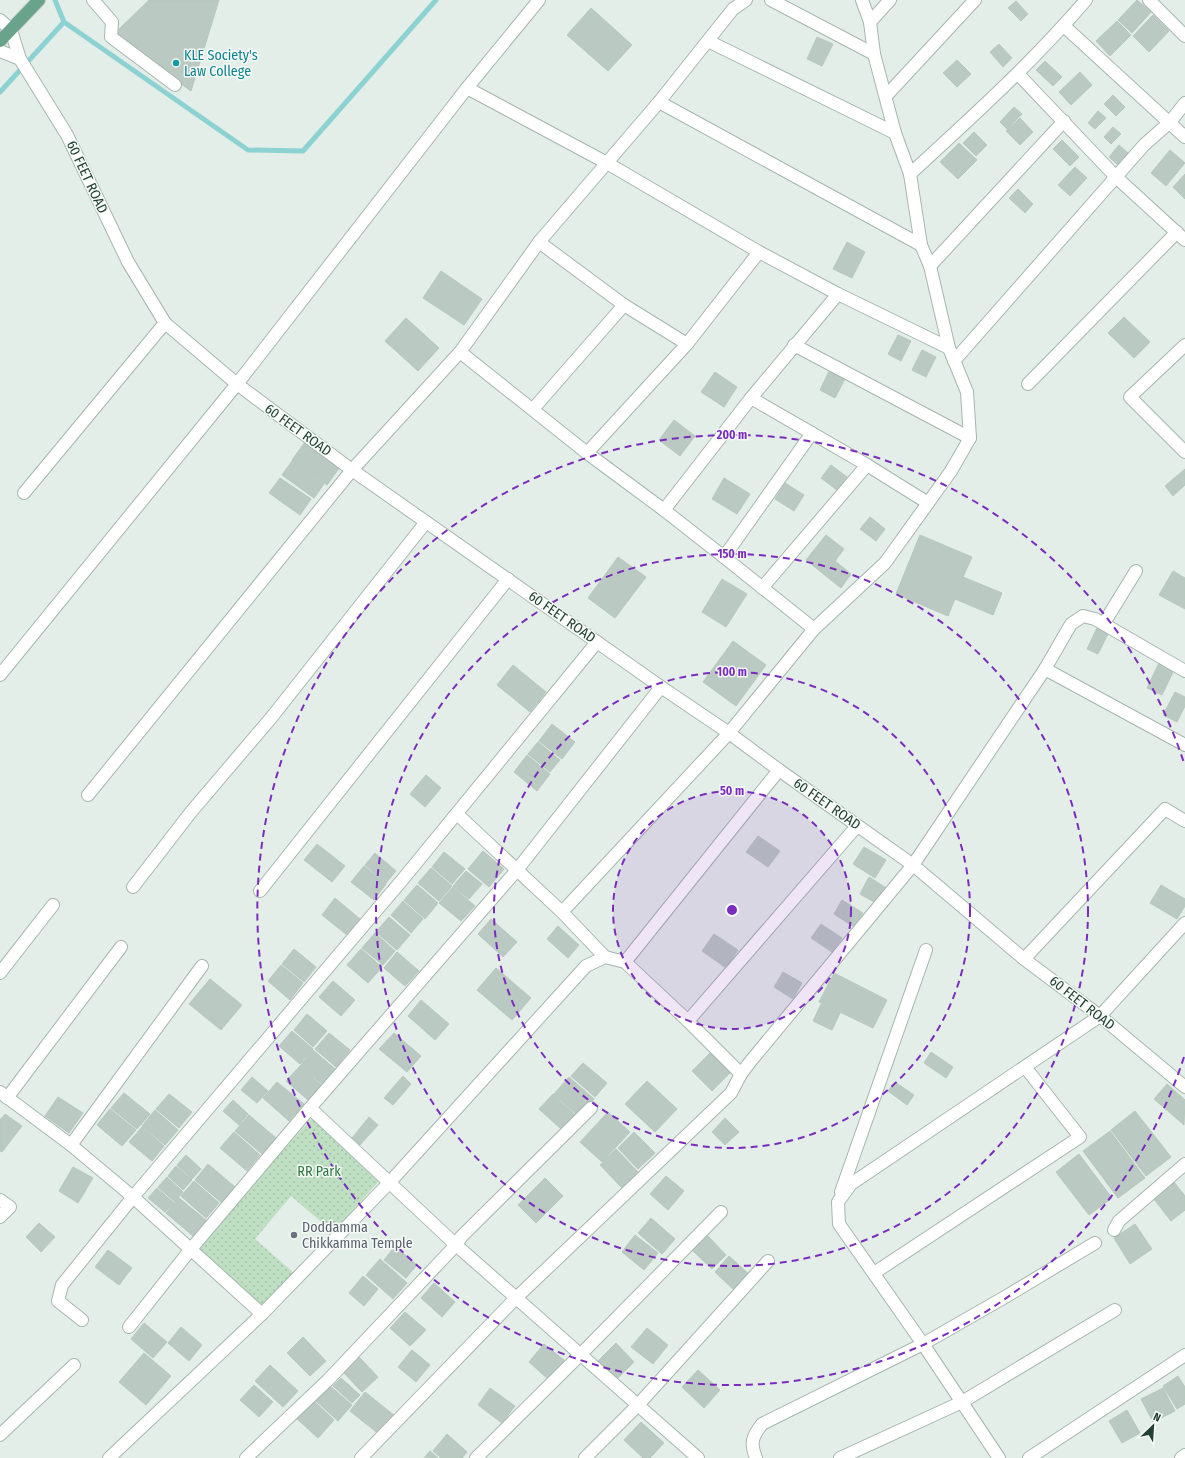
<svg xmlns="http://www.w3.org/2000/svg" width="1185" height="1458" font-family="'Fira Sans Condensed',sans-serif">
<style>
.park{fill:url(#park-dots)}
.lines{fill:none;stroke-linecap:round;stroke-linejoin:round}
.stream{stroke:#8dd2d2;stroke-width:5}
.building{fill:#bac9c1;stroke:#b7c8be}
.minor-casing{stroke:#a6b6ae;stroke-width:14}
.major-casing{stroke:#c1cac6;stroke-width:14}
.minor{stroke:#fff;stroke-width:12}
.major{stroke:#69a38c;stroke-width:12}
.ring{fill:none;stroke:#7b2cbf;stroke-width:2;stroke-dasharray:7 5}
.culture-dot{fill:#0f9aa8;stroke:#f5faf7;stroke-width:1.5}
.worship-dot{fill:#6b7280;stroke:#f5faf7;stroke-width:1.5}
.labels{text-anchor:middle;dominant-baseline:central;stroke-width:3;stroke-linejoin:round;paint-order:stroke}
.culture-label{font-size:14px;fill:#0d838f;stroke:#f5faf7;text-anchor:start}
.street-label{font-size:14px;fill:#234034;stroke:#f5faf7}
.park-label{font-size:14px;fill:#2d773f;stroke:#f5faf7}
.worship-label{font-size:14px;fill:#5b616d;stroke:#f5faf7;text-anchor:start}
.centre{fill:#7b2cbf;stroke:#f5faf7;stroke-width:2}
.ring-label{font-size:12px;text-anchor:middle;font-weight:bold;fill:#7b2cbf;stroke:#f5faf7;stroke-width:3;stroke-linejoin:round;paint-order:stroke}
</style>
<defs>
<pattern id="park-dots" width="8" height="8" patternUnits="userSpaceOnUse"><rect width="8" height="8" fill="#bedfc2"/><path d="M2 2h.1M6 6h.1" fill="none" stroke="#a3c0a7" stroke-width="1.8" stroke-linecap="round"/></pattern>
</defs>
<rect width="100%" height="100%" fill="#e4eee8"/>
<path class="park" d="M 314,1116 L 382,1178 L 333,1232 L 291,1196 L 255,1239 L 295,1274 L 263,1309 L 195,1247 Z"/>
<g class="lines">
<g class="stream">
<path d="M 55,0 L 64,22"/>
<path d="M 0,92 L 64,22 L 248,150 L 303,151 L 436,0"/>
</g>
</g>
<g class="building">
<path d="M 149,0 L 219,0 L 191,91 L 113,35 Z"/>
<path d="M 1137,0 L 1151,12 L 1132,33 L 1118,20 Z"/>
<path d="M 1016,1 L 1028,14 L 1021,21 L 1008,8 Z"/>
<path d="M 591,8 L 632,45 L 608,71 L 567,35 Z"/>
<path d="M 1153,15 L 1169,31 L 1149,52 L 1133,36 Z"/>
<path d="M 1117,21 L 1131,35 L 1110,56 L 1096,41 Z"/>
<path d="M 817,37 L 833,44 L 822,66 L 807,59 Z"/>
<path d="M 999,44 L 1012,58 L 1003,67 L 990,52 Z"/>
<path d="M 957,60 L 971,74 L 957,87 L 943,73 Z"/>
<path d="M 1045,61 L 1062,77 L 1053,86 L 1036,70 Z"/>
<path d="M 1080,72 L 1092,85 L 1071,105 L 1059,92 Z"/>
<path d="M 1113,95 L 1125,107 L 1116,116 L 1104,104 Z"/>
<path d="M 1014,107 L 1022,114 L 1007,129 L 1000,122 Z"/>
<path d="M 1098,111 L 1106,118 L 1095,129 L 1088,123 Z"/>
<path d="M 1020,118 L 1033,132 L 1020,145 L 1006,131 Z"/>
<path d="M 1113,127 L 1121,134 L 1111,144 L 1104,137 Z"/>
<path d="M 974,132 L 987,145 L 976,156 L 963,143 Z"/>
<path d="M 1062,140 L 1079,157 L 1070,166 L 1053,149 Z"/>
<path d="M 959,143 L 977,160 L 958,179 L 940,162 Z"/>
<path d="M 1119,145 L 1128,153 L 1118,165 L 1109,157 Z"/>
<path d="M 1170,150 L 1185,163 L 1166,186 L 1151,173 Z"/>
<path d="M 1075,167 L 1087,178 L 1070,196 L 1058,185 Z"/>
<path d="M 1185,174 L 1185,199 L 1173,187 Z"/>
<path d="M 1018,189 L 1033,204 L 1025,213 L 1009,198 Z"/>
<path d="M 847,242 L 865,252 L 852,278 L 833,269 Z"/>
<path d="M 441,271 L 482,299 L 464,325 L 423,298 Z"/>
<path d="M 1124,317 L 1150,342 L 1134,358 L 1108,333 Z"/>
<path d="M 406,318 L 439,348 L 418,371 L 385,341 Z"/>
<path d="M 898,335 L 911,341 L 901,361 L 888,354 Z"/>
<path d="M 922,350 L 936,357 L 926,377 L 912,370 Z"/>
<path d="M 830,369 L 846,377 L 835,398 L 820,390 Z"/>
<path d="M 715,372 L 737,387 L 724,407 L 701,392 Z"/>
<path d="M 674,420 L 695,436 L 680,456 L 659,440 Z"/>
<path d="M 305,442 L 340,467 L 327,485 L 292,460 Z"/>
<path d="M 292,461 L 324,484 L 314,498 L 282,475 Z"/>
<path d="M 831,465 L 847,477 L 837,490 L 821,478 Z"/>
<path d="M 1185,469 L 1185,485 L 1173,496 L 1165,486 Z"/>
<path d="M 280,478 L 311,499 L 300,515 L 269,493 Z"/>
<path d="M 724,478 L 750,494 L 737,514 L 712,499 Z"/>
<path d="M 785,483 L 804,495 L 794,511 L 775,499 Z"/>
<path d="M 870,517 L 885,529 L 876,541 L 860,529 Z"/>
<path d="M 826,535 L 844,549 L 835,561 L 851,574 L 841,588 L 806,560 Z"/>
<path d="M 920,535 L 972,557 L 963,577 L 1002,593 L 993,615 L 955,599 L 948,616 L 896,594 Z"/>
<path d="M 618,557 L 646,577 L 615,618 L 588,598 Z"/>
<path d="M 1173,571 L 1185,578 L 1185,609 L 1159,595 Z"/>
<path d="M 722,579 L 747,594 L 726,627 L 702,612 Z"/>
<path d="M 1097,628 L 1108,634 L 1098,654 L 1087,649 Z"/>
<path d="M 733,641 L 766,665 L 736,706 L 703,682 Z"/>
<path d="M 1159,663 L 1174,670 L 1162,695 L 1147,688 Z"/>
<path d="M 513,665 L 546,692 L 530,712 L 497,685 Z"/>
<path d="M 1175,692 L 1185,697 L 1185,706 L 1177,722 L 1163,715 Z"/>
<path d="M 552,724 L 575,742 L 562,759 L 539,741 Z"/>
<path d="M 538,742 L 560,760 L 550,772 L 528,754 Z"/>
<path d="M 527,755 L 550,774 L 537,791 L 514,772 Z"/>
<path d="M 426,775 L 441,788 L 425,807 L 410,794 Z"/>
<path d="M 758,836 L 780,851 L 768,867 L 746,852 Z"/>
<path d="M 317,844 L 345,866 L 332,882 L 304,860 Z"/>
<path d="M 864,847 L 886,860 L 875,878 L 853,864 Z"/>
<path d="M 483,851 L 504,869 L 489,887 L 468,869 Z"/>
<path d="M 444,852 L 465,869 L 452,884 L 432,867 Z"/>
<path d="M 375,853 L 396,871 L 386,883 L 365,865 Z"/>
<path d="M 364,866 L 386,884 L 374,900 L 351,882 Z"/>
<path d="M 431,868 L 452,886 L 439,901 L 418,883 Z"/>
<path d="M 466,871 L 482,884 L 469,899 L 453,886 Z"/>
<path d="M 869,877 L 888,889 L 879,905 L 860,894 Z"/>
<path d="M 417,885 L 438,903 L 425,919 L 404,900 Z"/>
<path d="M 1161,885 L 1185,899 L 1185,906 L 1177,919 L 1150,903 Z"/>
<path d="M 453,887 L 475,906 L 461,921 L 439,903 Z"/>
<path d="M 335,898 L 360,919 L 347,935 L 322,915 Z"/>
<path d="M 842,900 L 863,913 L 854,927 L 834,914 Z"/>
<path d="M 403,901 L 423,919 L 411,933 L 391,915 Z"/>
<path d="M 389,917 L 410,935 L 397,950 L 376,932 Z"/>
<path d="M 491,919 L 517,942 L 503,957 L 478,934 Z"/>
<path d="M 821,924 L 842,938 L 832,952 L 811,938 Z"/>
<path d="M 558,926 L 579,945 L 568,958 L 547,939 Z"/>
<path d="M 375,933 L 395,951 L 383,965 L 362,948 Z"/>
<path d="M 714,934 L 738,950 L 726,968 L 702,951 Z"/>
<path d="M 294,949 L 316,967 L 304,982 L 282,964 Z"/>
<path d="M 361,949 L 382,967 L 368,983 L 347,965 Z"/>
<path d="M 397,952 L 419,971 L 405,986 L 384,968 Z"/>
<path d="M 281,965 L 303,983 L 290,1000 L 268,981 Z"/>
<path d="M 496,968 L 531,998 L 512,1020 L 477,990 Z"/>
<path d="M 783,972 L 802,983 L 793,999 L 774,987 Z"/>
<path d="M 834,973 L 887,1000 L 873,1028 L 819,1002 Z"/>
<path d="M 210,979 L 242,1005 L 221,1030 L 189,1004 Z"/>
<path d="M 333,981 L 355,1000 L 341,1016 L 319,997 Z"/>
<path d="M 421,1000 L 449,1024 L 435,1040 L 408,1016 Z"/>
<path d="M 821,1004 L 840,1013 L 832,1030 L 813,1021 Z"/>
<path d="M 307,1014 L 327,1031 L 313,1047 L 294,1030 Z"/>
<path d="M 292,1031 L 313,1049 L 300,1064 L 279,1046 Z"/>
<path d="M 329,1033 L 350,1050 L 336,1067 L 315,1049 Z"/>
<path d="M 394,1033 L 421,1056 L 407,1072 L 379,1049 Z"/>
<path d="M 313,1050 L 335,1069 L 322,1084 L 300,1066 Z"/>
<path d="M 713,1050 L 733,1070 L 712,1091 L 692,1071 Z"/>
<path d="M 931,1052 L 953,1067 L 946,1078 L 924,1063 Z"/>
<path d="M 583,1063 L 607,1083 L 595,1097 L 571,1076 Z"/>
<path d="M 300,1066 L 321,1085 L 308,1100 L 286,1081 Z"/>
<path d="M 403,1076 L 411,1084 L 393,1105 L 384,1098 Z"/>
<path d="M 252,1077 L 268,1091 L 257,1103 L 241,1090 Z"/>
<path d="M 569,1077 L 594,1099 L 578,1116 L 554,1094 Z"/>
<path d="M 647,1081 L 677,1109 L 655,1132 L 625,1104 Z"/>
<path d="M 277,1082 L 304,1104 L 289,1121 L 263,1098 Z"/>
<path d="M 895,1082 L 914,1095 L 907,1105 L 888,1091 Z"/>
<path d="M 1167,1084 L 1185,1100 L 1184,1125 L 1154,1099 Z"/>
<path d="M 124,1093 L 150,1114 L 137,1129 L 111,1108 Z"/>
<path d="M 169,1094 L 192,1112 L 179,1128 L 156,1109 Z"/>
<path d="M 553,1094 L 575,1115 L 561,1129 L 539,1109 Z"/>
<path d="M 58,1097 L 83,1113 L 69,1133 L 45,1116 Z"/>
<path d="M 233,1100 L 248,1114 L 239,1125 L 223,1111 Z"/>
<path d="M 110,1109 L 136,1130 L 122,1146 L 97,1125 Z"/>
<path d="M 155,1110 L 178,1130 L 165,1145 L 142,1126 Z"/>
<path d="M 1135,1111 L 1171,1157 L 1146,1176 L 1111,1130 Z"/>
<path d="M 608,1112 L 630,1132 L 602,1162 L 580,1142 Z"/>
<path d="M 5,1114 L 22,1126 L 2,1152 L 0,1151 L 0,1120 Z"/>
<path d="M 249,1115 L 276,1138 L 262,1154 L 235,1131 Z"/>
<path d="M 369,1117 L 378,1125 L 360,1145 L 352,1138 Z"/>
<path d="M 725,1118 L 739,1132 L 725,1145 L 712,1132 Z"/>
<path d="M 142,1127 L 164,1146 L 152,1161 L 129,1142 Z"/>
<path d="M 1110,1131 L 1145,1178 L 1118,1198 L 1083,1151 Z"/>
<path d="M 234,1132 L 260,1155 L 247,1171 L 220,1148 Z"/>
<path d="M 634,1132 L 655,1153 L 638,1169 L 618,1148 Z"/>
<path d="M 616,1149 L 638,1172 L 622,1188 L 600,1165 Z"/>
<path d="M 1079,1154 L 1112,1198 L 1089,1215 L 1056,1172 Z"/>
<path d="M 186,1155 L 201,1169 L 192,1179 L 177,1165 Z"/>
<path d="M 208,1164 L 235,1187 L 222,1203 L 195,1180 Z"/>
<path d="M 176,1166 L 192,1180 L 183,1190 L 168,1176 Z"/>
<path d="M 73,1167 L 93,1178 L 78,1203 L 59,1191 Z"/>
<path d="M 666,1176 L 684,1191 L 668,1210 L 650,1194 Z"/>
<path d="M 167,1177 L 183,1192 L 175,1202 L 158,1187 Z"/>
<path d="M 545,1178 L 563,1196 L 536,1223 L 518,1205 Z"/>
<path d="M 194,1181 L 219,1203 L 206,1218 L 181,1196 Z"/>
<path d="M 1174,1182 L 1185,1196 L 1185,1210 L 1171,1221 L 1153,1198 Z"/>
<path d="M 157,1188 L 174,1203 L 165,1212 L 148,1198 Z"/>
<path d="M 179,1198 L 207,1221 L 193,1236 L 166,1213 Z"/>
<path d="M 651,1218 L 675,1239 L 662,1254 L 638,1233 Z"/>
<path d="M 39,1223 L 55,1237 L 41,1252 L 26,1237 Z"/>
<path d="M 1135,1224 L 1152,1249 L 1130,1264 L 1114,1238 Z"/>
<path d="M 635,1235 L 658,1253 L 644,1270 L 622,1252 Z"/>
<path d="M 707,1235 L 726,1255 L 712,1269 L 692,1250 Z"/>
<path d="M 395,1246 L 417,1265 L 406,1278 L 384,1260 Z"/>
<path d="M 108,1250 L 132,1268 L 119,1285 L 95,1267 Z"/>
<path d="M 729,1256 L 750,1275 L 735,1291 L 715,1272 Z"/>
<path d="M 380,1259 L 407,1283 L 393,1299 L 366,1275 Z"/>
<path d="M 363,1276 L 378,1289 L 364,1306 L 349,1293 Z"/>
<path d="M 434,1283 L 455,1302 L 442,1317 L 421,1298 Z"/>
<path d="M 405,1312 L 426,1330 L 410,1346 L 390,1328 Z"/>
<path d="M 144,1323 L 167,1342 L 153,1358 L 131,1339 Z"/>
<path d="M 181,1327 L 202,1345 L 189,1361 L 168,1343 Z"/>
<path d="M 647,1328 L 668,1345 L 653,1364 L 631,1347 Z"/>
<path d="M 303,1337 L 326,1361 L 310,1376 L 287,1353 Z"/>
<path d="M 616,1343 L 634,1362 L 616,1380 L 598,1361 Z"/>
<path d="M 544,1344 L 564,1360 L 548,1379 L 529,1362 Z"/>
<path d="M 412,1350 L 430,1365 L 416,1382 L 398,1367 Z"/>
<path d="M 144,1353 L 171,1376 L 146,1405 L 119,1382 Z"/>
<path d="M 359,1357 L 378,1377 L 362,1392 L 343,1372 Z"/>
<path d="M 270,1365 L 298,1391 L 283,1407 L 255,1381 Z"/>
<path d="M 698,1370 L 720,1390 L 704,1408 L 682,1387 Z"/>
<path d="M 1178,1376 L 1185,1387 L 1185,1404 L 1177,1409 L 1163,1386 Z"/>
<path d="M 341,1378 L 360,1395 L 352,1403 L 333,1386 Z"/>
<path d="M 254,1385 L 273,1402 L 259,1417 L 240,1400 Z"/>
<path d="M 329,1385 L 352,1405 L 338,1421 L 315,1400 Z"/>
<path d="M 490,1388 L 515,1406 L 502,1423 L 478,1405 Z"/>
<path d="M 1163,1388 L 1175,1411 L 1153,1422 L 1141,1399 Z"/>
<path d="M 365,1392 L 395,1416 L 380,1435 L 350,1411 Z"/>
<path d="M 314,1401 L 334,1420 L 318,1438 L 297,1419 Z"/>
<path d="M 1127,1410 L 1140,1433 L 1122,1443 L 1109,1421 Z"/>
<path d="M 641,1422 L 664,1443 L 650,1458 L 643,1458 L 624,1440 Z"/>
<path d="M 447,1434 L 467,1452 L 462,1458 L 441,1458 L 433,1451 Z"/>
<path d="M 430,1451 L 438,1458 L 424,1458 Z"/>
</g>
<g class="lines">
<defs>
<g id="minor">
<path d="M 93,0 L 112,22 L 111,37 L 175,85"/>
<path d="M 771,0 L 874,54"/>
<path d="M 1149,0 L 1185,36"/>
<path d="M 0,20 L 11,30 L 20,59 L 67,135 L 128,262 L 165,323 L 237,384 L 352,470 L 661,687 L 729,733 L 779,770 L 913,865 L 1024,959 L 1100,1016 L 1185,1087"/>
<path d="M 870,22 L 890,0"/>
<path d="M 1064,26 L 1185,137"/>
<path d="M 708,41 L 895,133"/>
<path d="M 0,51 L 20,59"/>
<path d="M 1018,74 L 1116,177 L 1185,240"/>
<path d="M 467,88 L 607,163 L 759,252 L 838,294 L 949,348"/>
<path d="M 886,96 L 975,0"/>
<path d="M 659,102 L 921,245"/>
<path d="M 910,174 C 971,118 1032,63 1086,0"/>
<path d="M 539,242 L 624,305 L 687,344"/>
<path d="M 930,266 L 1064,121"/>
<path d="M 794,345 L 970,438"/>
<path d="M 1185,345 L 1130,397 L 1185,452"/>
<path d="M 460,352 L 587,453 L 664,510 L 724,557 L 814,629"/>
<path d="M 954,361 L 1144,145 L 1170,122 L 1185,103"/>
<path d="M 1028,384 L 1177,232"/>
<path d="M 751,398 L 867,465 L 928,503"/>
<path d="M 533,409 L 624,305"/>
<path d="M 587,453 L 687,344 L 759,252"/>
<path d="M 24,493 L 165,323"/>
<path d="M 664,510 L 751,398 L 838,294"/>
<path d="M 724,557 L 812,433"/>
<path d="M 762,588 L 867,465"/>
<path d="M 1104,623 L 1136,571"/>
<path d="M 1045,669 L 1185,745"/>
<path d="M 0,675 L 237,384 L 467,88 L 539,0"/>
<path d="M 88,795 L 352,470 L 460,352 L 539,242 L 659,102 L 733,9 L 746,0"/>
<path d="M 457,814 L 562,912 L 605,957"/>
<path d="M 133,887 L 191,812 L 271,718 L 426,522"/>
<path d="M 260,891 L 508,579"/>
<path d="M 562,912 L 729,733 L 814,629 L 885,563 L 951,471 L 970,438 L 967,392 L 949,348 L 930,266 L 921,245 L 910,174 L 895,133 L 874,54 L 870,22 L 862,0"/>
<path d="M 1024,959 L 1165,809 L 1185,821"/>
<path d="M 625,962 L 779,770"/>
<path d="M 0,973 L 53,905"/>
<path d="M 688,1021 L 857,826"/>
<path d="M 0,1092 L 71,1145 L 133,1197 L 262,1314"/>
<path d="M 7,1098 L 121,947"/>
<path d="M 310,1108 L 456,1245 L 698,1458"/>
<path d="M 71,1145 L 202,966"/>
<path d="M 841,1192 L 926,950"/>
<path d="M 0,1200 L 10,1207 L 0,1217"/>
<path d="M 1114,1230 L 1119,1221 L 1185,1164"/>
<path d="M 874,1273 L 1080,1137 L 1025,1067"/>
<path d="M 82,1320 L 58,1301 L 62,1285 L 133,1197 L 403,879 L 597,642"/>
<path d="M 129,1327 L 191,1249 L 310,1108 L 517,870 L 661,687"/>
<path d="M 0,1435 L 74,1365"/>
<path d="M 109,1458 L 262,1314 L 390,1182 L 586,966 L 605,957 L 625,962 L 688,1021 L 741,1074"/>
<path d="M 246,1458 L 328,1380 L 456,1245 L 461,1237 L 591,1108"/>
<path d="M 361,1458 L 516,1298 L 731,1093 L 741,1074 L 750,1062 L 913,865 L 1045,669 L 1071,624 L 1083,616 L 1095,619 L 1185,671"/>
<path d="M 476,1458 L 581,1354 L 721,1212"/>
<path d="M 585,1458 L 638,1405 L 768,1261"/>
<path d="M 756,1458 C 750,1443 752,1437 762,1424 L 923,1344 L 1005,1297 L 1095,1243"/>
<path d="M 840,1458 L 962,1402 L 1115,1310"/>
<path d="M 999,1458 L 923,1344 L 839,1224 L 838,1202 L 851,1184 L 1100,1016 L 1185,923"/>
<path d="M 1029,1458 L 1185,1355"/>
<path d="M 1181,1458 L 1185,1455"/>
</g>
<path id="major" d="M 0,41 L 39,0"/>
</defs>
<use href="#minor" class="minor-casing"/>
<use href="#major" class="major-casing"/>
<use href="#minor" class="minor"/>
<use href="#major" class="major"/>
</g>
<circle cx="732" cy="910" r="119" fill="#7b2cbf" fill-opacity=".12"/>
<g class="ring">
<circle cx="732" cy="910" r="119"/>
<circle cx="732" cy="910" r="238"/>
<circle cx="732" cy="910" r="356"/>
<path d="M1184 1057A475 475 0 1 1 1184 763"/>
</g>
<circle class="culture-dot" cx="176" cy="63" r="4"/>
<circle class="worship-dot" cx="294" cy="1235" r="4"/>
<g class="labels">
<g class="culture-label">
<text x="184" y="55">KLE Society's<tspan x="184" dy="16">Law College</tspan></text>
</g>
<g class="street-label">
<text transform="translate(87 177) rotate(65)">60 FEET ROAD</text>
<text transform="translate(298 430) rotate(36)">60 FEET ROAD</text>
<text transform="translate(562 617) rotate(35)">60 FEET ROAD</text>
<text transform="translate(827 804) rotate(35)">60 FEET ROAD</text>
<text transform="translate(1082 1003) rotate(38)">60 FEET ROAD</text>
</g>
<g class="park-label">
<text x="319" y="1171">RR Park</text>
</g>
<g class="worship-label">
<text x="302" y="1227">Doddamma<tspan x="302" dy="16">Chikkamma Temple</tspan></text>
</g>
</g>
<circle cx="732" cy="910" r="6" class="centre"/>
<g class="ring-label">
<text x="732" y="439">200 m</text>
<text x="732" y="558">150 m</text>
<text x="732" y="676">100 m</text>
<text x="732" y="795">50 m</text>
</g>
<g transform="translate(1153 1426) rotate(25)" stroke="#f5faf7" stroke-width="3" paint-order="stroke">
<path d="M0-3L7 15L0 10L-7 15Z" fill="#234034"/>
<text y="-6" font-size="11" font-weight="bold" text-anchor="middle" fill="#234034">N</text>
</g>
</svg>
